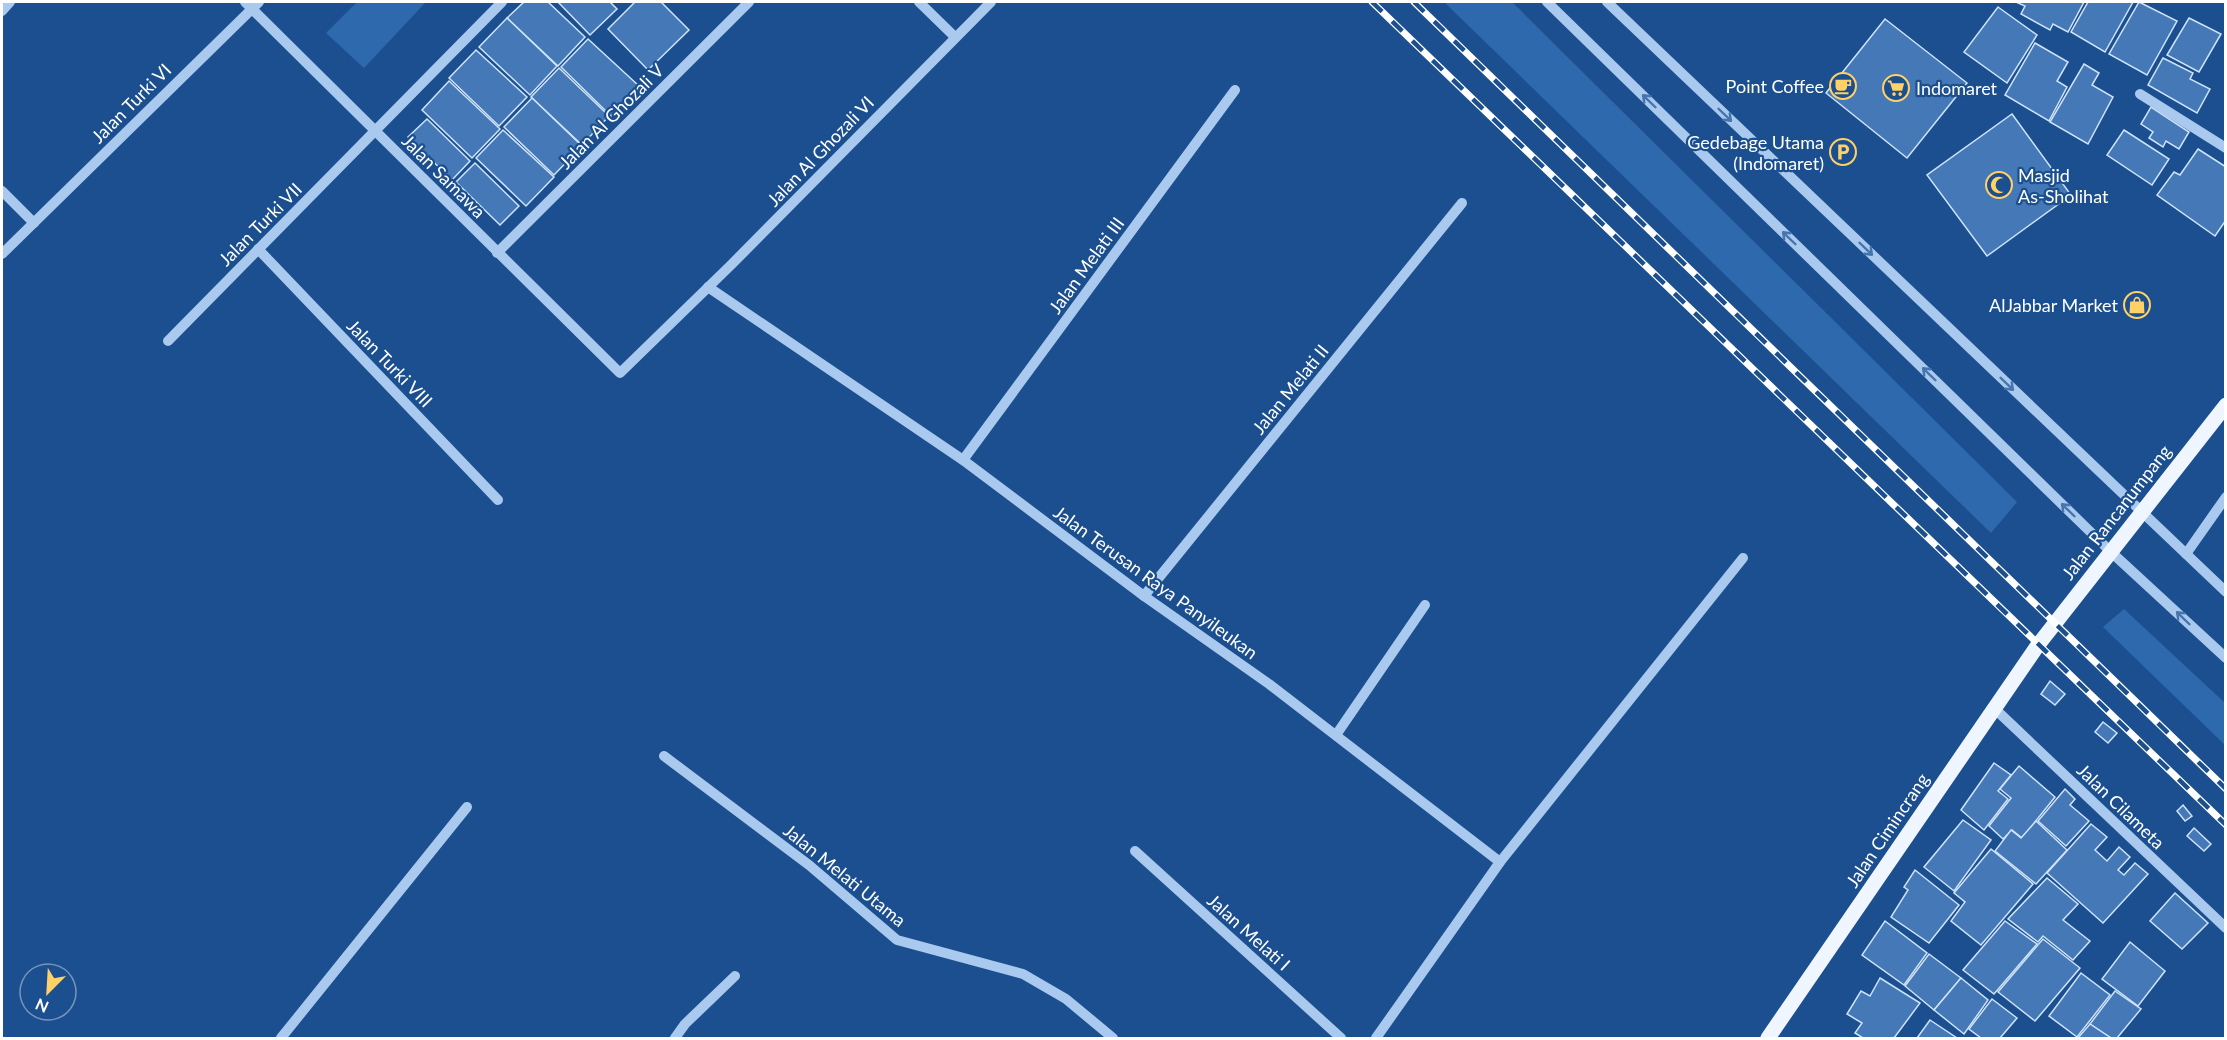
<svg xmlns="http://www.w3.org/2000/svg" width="2227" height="1040" font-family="Lato,sans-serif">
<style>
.green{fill:#2e69ad}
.building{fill:#4478b7;stroke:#cfe3fa;stroke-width:1.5}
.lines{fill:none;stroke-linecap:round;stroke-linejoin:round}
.minor{stroke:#a9c9ee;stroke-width:10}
.major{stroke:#f0f6ff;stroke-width:15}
.rail-casing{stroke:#fff;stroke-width:7}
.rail{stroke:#1b4f8f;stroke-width:4.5;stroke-dasharray:14;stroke-linecap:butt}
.oneway{stroke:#4674ac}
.labels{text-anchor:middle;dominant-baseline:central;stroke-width:4.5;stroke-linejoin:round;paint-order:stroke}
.poi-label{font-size:18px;fill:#fff;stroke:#1b4f8f;text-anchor:end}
.street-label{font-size:18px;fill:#fff;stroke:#1b4f8f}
</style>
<rect width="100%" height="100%" fill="#1b4f8f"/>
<g class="green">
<path d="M 357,2 L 426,2 L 364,68 L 326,33 Z"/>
<path d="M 1444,2 L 1512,2 L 2017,502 L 1991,533 Z"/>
<path d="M 2124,609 L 2225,703 L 2225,745 L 2103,627 Z"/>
</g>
<g class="building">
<path d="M 524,2 L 548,2 L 585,37 L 558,66 L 507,18 Z"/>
<path d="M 558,2 L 610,2 L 617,9 L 590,35 Z"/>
<path d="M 635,2 L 661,2 L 689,30 L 648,70 L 608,29 Z"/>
<path d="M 2016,2 L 2084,2 L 2068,32 L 2053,24 L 2050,30 L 2021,14 L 2025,6 Z"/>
<path d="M 2088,2 L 2133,2 L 2105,52 L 2071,32 Z"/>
<path d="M 2139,2 L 2177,21 L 2147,75 L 2109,54 Z"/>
<path d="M 1998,7 L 2037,35 L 2007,83 L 1964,52 Z"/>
<path d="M 507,18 L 557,66 L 530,95 L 479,47 Z"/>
<path d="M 2189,18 L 2221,34 L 2199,72 L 2167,55 Z"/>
<path d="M 1885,19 L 1967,83 L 1907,158 L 1826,93 Z"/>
<path d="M 588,39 L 639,86 L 611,116 L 561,67 Z"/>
<path d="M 2035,43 L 2068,62 L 2057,81 L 2067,87 L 2049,121 L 2005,95 Z"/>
<path d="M 476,50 L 527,97 L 499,126 L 449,78 Z"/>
<path d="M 2163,58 L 2193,73 L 2190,79 L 2210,89 L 2197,113 L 2148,85 Z"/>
<path d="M 2084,64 L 2099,73 L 2092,85 L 2113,97 L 2088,144 L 2050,122 Z"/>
<path d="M 559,68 L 609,116 L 582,145 L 531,97 Z"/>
<path d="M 449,81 L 500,129 L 472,158 L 422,110 Z"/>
<path d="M 532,98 L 582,146 L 554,175 L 504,127 Z"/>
<path d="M 2151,107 L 2189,132 L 2179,149 L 2166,141 L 2163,147 L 2149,138 L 2153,132 L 2141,124 Z"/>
<path d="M 2012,114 L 2071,195 L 1987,256 L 1927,175 Z"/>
<path d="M 427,119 L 470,161 L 452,180 L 408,137 Z"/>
<path d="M 503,130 L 554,177 L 526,206 L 476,158 Z"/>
<path d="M 2124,130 L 2169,159 L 2152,185 L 2107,155 Z"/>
<path d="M 2198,149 L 2226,167 L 2226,220 L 2215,236 L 2157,195 L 2174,172 L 2180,175 Z"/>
<path d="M 475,163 L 519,206 L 500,225 L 456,182 Z"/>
<path d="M 2050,681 L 2065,694 L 2055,705 L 2041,694 Z"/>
<path d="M 2103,722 L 2117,733 L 2108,743 L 2095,732 Z"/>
<path d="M 1994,763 L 2011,775 L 1998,791 L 2008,799 L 1984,830 L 1961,810 Z"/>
<path d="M 2019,766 L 2055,797 L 2022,838 L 2012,830 L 2003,839 L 1989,826 L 2011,798 L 2000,789 Z"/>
<path d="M 2065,789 L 2075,799 L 2070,805 L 2089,821 L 2066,846 L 2038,821 Z"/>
<path d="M 2183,805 L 2192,816 L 2185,821 L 2177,811 Z"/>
<path d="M 1963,820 L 1991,840 L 1954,891 L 1924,867 Z"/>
<path d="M 2036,821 L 2067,850 L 2036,884 L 1995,851 L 2011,830 L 2021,838 Z"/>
<path d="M 2091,824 L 2107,837 L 2095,850 L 2107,861 L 2119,847 L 2130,857 L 2118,870 L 2124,875 L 2135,863 L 2148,874 L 2103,923 L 2047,873 Z"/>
<path d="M 2194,828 L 2211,844 L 2204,851 L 2187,836 Z"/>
<path d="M 1991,849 L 2033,884 L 1981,945 L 1951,921 L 1965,902 L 1954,893 Z"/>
<path d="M 1915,870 L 1959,905 L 1929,943 L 1891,917 L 1908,890 L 1904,887 Z"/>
<path d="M 2047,878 L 2078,904 L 2063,920 L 2090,941 L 2073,960 L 2043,936 L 2038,942 L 2008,919 Z"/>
<path d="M 2175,893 L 2208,923 L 2182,949 L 2150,921 Z"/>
<path d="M 1885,921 L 1927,953 L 1904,985 L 1862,955 Z"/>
<path d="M 2005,921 L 2037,944 L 1994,994 L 1963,970 Z"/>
<path d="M 2043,939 L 2080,968 L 2035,1021 L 1998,992 Z"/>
<path d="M 2130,942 L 2165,971 L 2138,1006 L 2102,979 Z"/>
<path d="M 1929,954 L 1961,978 L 1934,1010 L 1905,986 Z"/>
<path d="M 2081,973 L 2110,995 L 2077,1037 L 2049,1016 Z"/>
<path d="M 1880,978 L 1920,1003 L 1894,1038 L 1863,1038 L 1855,1033 L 1862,1023 L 1847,1014 L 1861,991 L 1870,996 Z"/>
<path d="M 1961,978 L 1988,1000 L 1964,1034 L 1934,1010 Z"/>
<path d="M 2115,991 L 2141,1009 L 2117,1038 L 2111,1038 L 2090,1024 Z"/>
<path d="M 1992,999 L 2017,1018 L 2000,1038 L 1981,1038 L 1969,1029 Z"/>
<path d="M 1930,1020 L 1957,1038 L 1917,1038 Z"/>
<path d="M 2090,1024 L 2111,1038 L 2078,1038 Z"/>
</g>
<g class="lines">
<g class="minor">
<path d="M 245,2 L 620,373 L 732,264 L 991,2"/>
<path d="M 919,2 L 955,37"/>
<path d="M 1547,2 L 2110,551 L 2226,658"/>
<path d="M 1607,2 L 2226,592"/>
<path d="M 2,11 L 10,2"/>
<path d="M 2140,94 L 2226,148"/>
<path d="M 2,191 L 34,223"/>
<path d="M 258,249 L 498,500"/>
<path d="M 497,253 L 749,2"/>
<path d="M 2,254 L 259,2"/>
<path d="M 708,287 L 963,460 L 1144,596 L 1269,684 L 1500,862 L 1376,1038"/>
<path d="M 168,341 L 502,2"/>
<path d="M 963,460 L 1235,90"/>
<path d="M 2186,554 L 2226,497"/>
<path d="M 1144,596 L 1462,203"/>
<path d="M 1994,708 L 2226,928"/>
<path d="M 1336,735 L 1425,605"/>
<path d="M 664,756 L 809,865 L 897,940 L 1023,974 L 1066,999 L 1113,1038"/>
<path d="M 1135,851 L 1341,1038"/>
<path d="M 1500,862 L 1743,558"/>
<path d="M 281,1038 L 467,807"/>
<path d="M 675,1038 L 685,1024 L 735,976"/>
</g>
<path class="major" d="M 1768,1038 L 2038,645 L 2226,405"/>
<defs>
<g id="rail">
<path d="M 1372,2 L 2226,825"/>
<path d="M 1414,2 L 2226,789"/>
</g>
</defs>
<use href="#rail" class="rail-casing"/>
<use href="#rail" class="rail"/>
</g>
<defs><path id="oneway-shaft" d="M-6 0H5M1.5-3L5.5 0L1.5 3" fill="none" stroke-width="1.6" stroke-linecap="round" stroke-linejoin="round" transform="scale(1.5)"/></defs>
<g class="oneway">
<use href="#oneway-shaft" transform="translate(1649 101) rotate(-136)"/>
<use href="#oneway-shaft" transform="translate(1725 115) rotate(44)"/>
<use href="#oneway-shaft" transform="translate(1789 238) rotate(-136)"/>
<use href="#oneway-shaft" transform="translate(1866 249) rotate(44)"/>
<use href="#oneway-shaft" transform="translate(1929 374) rotate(-136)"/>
<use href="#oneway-shaft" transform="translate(2007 384) rotate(44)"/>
<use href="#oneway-shaft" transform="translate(2068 510) rotate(-136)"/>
<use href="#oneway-shaft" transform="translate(2183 618) rotate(-136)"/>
</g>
<defs>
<symbol id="cafe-ring" viewBox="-11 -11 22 22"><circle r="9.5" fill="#1b4f8f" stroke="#ffd166" stroke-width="1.5"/><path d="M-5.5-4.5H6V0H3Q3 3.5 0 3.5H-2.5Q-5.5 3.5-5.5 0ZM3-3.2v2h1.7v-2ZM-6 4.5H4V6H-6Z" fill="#ffd166"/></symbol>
<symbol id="supermarket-ring" viewBox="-11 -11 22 22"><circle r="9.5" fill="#1b4f8f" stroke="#ffd166" stroke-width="1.5"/><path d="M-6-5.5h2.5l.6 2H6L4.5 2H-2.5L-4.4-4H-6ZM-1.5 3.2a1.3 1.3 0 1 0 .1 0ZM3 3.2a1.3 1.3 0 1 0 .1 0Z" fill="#ffd166"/></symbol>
<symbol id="parking-ring" viewBox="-11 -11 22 22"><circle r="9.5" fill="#1b4f8f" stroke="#ffd166" stroke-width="1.5"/><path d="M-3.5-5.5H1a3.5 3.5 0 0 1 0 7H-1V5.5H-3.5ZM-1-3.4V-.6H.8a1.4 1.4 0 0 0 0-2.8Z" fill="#ffd166"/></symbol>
<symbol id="mosque-ring" viewBox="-11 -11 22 22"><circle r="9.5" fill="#1b4f8f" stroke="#ffd166" stroke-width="1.5"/><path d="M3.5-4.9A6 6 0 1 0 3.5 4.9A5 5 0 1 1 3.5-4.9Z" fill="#ffd166"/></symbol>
<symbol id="shop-ring" viewBox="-11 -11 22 22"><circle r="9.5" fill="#1b4f8f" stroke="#ffd166" stroke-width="1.5"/><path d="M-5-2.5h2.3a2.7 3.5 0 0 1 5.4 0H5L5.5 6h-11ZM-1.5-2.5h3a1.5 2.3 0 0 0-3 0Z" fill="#ffd166"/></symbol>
</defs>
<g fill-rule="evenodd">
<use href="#cafe-ring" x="1828" y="71" width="30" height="30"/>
<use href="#supermarket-ring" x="1881" y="73" width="30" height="30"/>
<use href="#parking-ring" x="1828" y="137" width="30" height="30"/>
<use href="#mosque-ring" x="1984" y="170" width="30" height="30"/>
<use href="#shop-ring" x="2122" y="290" width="30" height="30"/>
</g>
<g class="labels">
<g class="poi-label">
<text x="1824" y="86">Point Coffee</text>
<text x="1916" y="88" text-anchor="start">Indomaret</text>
<text x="1824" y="142">Gedebage Utama<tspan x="1824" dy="21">(Indomaret)</tspan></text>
<text x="2018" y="175" text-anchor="start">Masjid<tspan x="2018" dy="21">As-Sholihat</tspan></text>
<text x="2118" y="305">AlJabbar Market</text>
</g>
<g class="street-label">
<text transform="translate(131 103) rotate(-45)">Jalan Turki VI</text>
<text transform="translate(611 116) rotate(-45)">Jalan Al Ghozali V</text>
<text transform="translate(820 151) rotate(-46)">Jalan Al Ghozali VI</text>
<text transform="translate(444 176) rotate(45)">Jalan Samawa</text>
<text transform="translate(260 224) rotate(-45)">Jalan Turki VII</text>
<text transform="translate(1086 265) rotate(-54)">Jalan Melati III</text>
<text transform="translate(390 363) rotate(46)">Jalan Turki VIII</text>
<text transform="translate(1290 389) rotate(-51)">Jalan Melati II</text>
<text transform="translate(2116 512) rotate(-52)">Jalan Rancanumpang</text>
<text transform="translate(1156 582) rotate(36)">Jalan Terusan Raya Panyileukan</text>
<text transform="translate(2121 806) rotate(44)">Jalan Cilameta</text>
<text transform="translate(1887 830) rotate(-56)">Jalan Cimincrang</text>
<text transform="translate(845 875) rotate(39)">Jalan Melati Utama</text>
<text transform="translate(1249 932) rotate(42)">Jalan Melati I</text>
</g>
</g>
<rect width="2227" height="1040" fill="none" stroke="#ffffff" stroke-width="6"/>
<g transform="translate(48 992) rotate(204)"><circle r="28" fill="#1b4f8f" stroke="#7695bc" stroke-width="1.5"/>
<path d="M0-4.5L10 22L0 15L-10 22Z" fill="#ffd166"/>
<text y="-9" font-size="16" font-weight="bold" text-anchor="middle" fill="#ffffff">N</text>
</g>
</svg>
